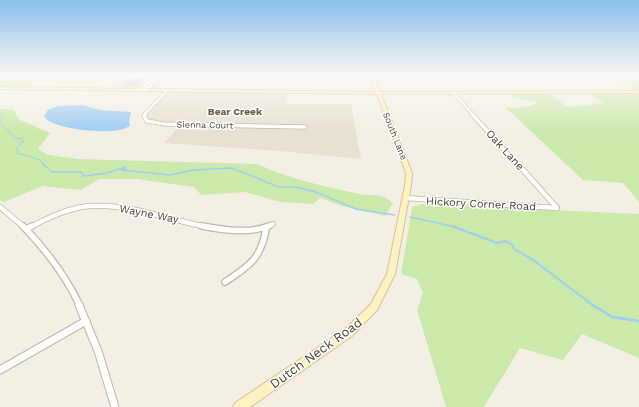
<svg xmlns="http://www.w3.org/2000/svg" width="639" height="407" font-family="'Work Sans',sans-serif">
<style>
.residential{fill:#e7e1d2}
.green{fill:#cce9ac}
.water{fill:#9ecef2}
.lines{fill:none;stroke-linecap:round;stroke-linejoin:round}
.stream-far3{stroke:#9ecef2;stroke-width:1}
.stream-far2{stroke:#9ecef2;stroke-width:1.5}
.stream-far1{stroke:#9ecef2;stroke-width:2}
.stream{stroke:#9ecef2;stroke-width:2.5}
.street-far4-casing{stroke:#beb7a7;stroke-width:3.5}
.street-far3-casing{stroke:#beb7a7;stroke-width:5}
.street-far2-casing{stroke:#beb7a7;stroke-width:6}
.street-far1-casing{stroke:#beb7a7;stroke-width:8}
.street-casing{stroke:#beb7a7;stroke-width:9}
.secondary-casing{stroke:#d5c493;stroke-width:2}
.street-far4{stroke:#fff;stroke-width:2.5}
.street-far3{stroke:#fff;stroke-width:3.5}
.street-far2{stroke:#fff;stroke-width:4.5}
.street-far1{stroke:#fff;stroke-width:5.5}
.street{stroke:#fff;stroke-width:7}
.secondary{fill:#fff2c2;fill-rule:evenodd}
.labels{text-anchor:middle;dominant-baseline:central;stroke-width:3;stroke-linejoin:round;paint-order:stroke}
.far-street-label{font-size:9px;fill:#453f34;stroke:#fff}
.far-neighbourhood-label{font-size:10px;font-weight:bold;fill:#685d4b;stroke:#fff}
.street-label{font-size:11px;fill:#453f34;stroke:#fff}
.near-street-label{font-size:13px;fill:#453f34;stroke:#fff}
</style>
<rect width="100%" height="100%" fill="#f3efe5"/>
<g class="residential">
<path d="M 128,75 L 171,75 L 164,79 L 154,89 L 109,89 Z"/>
<path d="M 168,91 L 288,93 L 286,104 L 351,104 L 361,159 L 280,151 L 164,143 L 181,124 L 151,121 L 146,116 Z"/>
</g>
<g class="green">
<path d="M 2,75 L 47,75 L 29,86 L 0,87 L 0,77 Z"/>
<path d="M 605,75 L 639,75 L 639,90 L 633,90 Z"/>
<path d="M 508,93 L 548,93 L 568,107 L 603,103 L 589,93 L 639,93 L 639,202 L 623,183 L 583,180 L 506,108 L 526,107 L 538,103 L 512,97 Z"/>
<path d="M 0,109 L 14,110 L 18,119 L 50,133 L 38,149 L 48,155 L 79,159 L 257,164 C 288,178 322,186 355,193 C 371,197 380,192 393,203 L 385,216 L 342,206 L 320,198 L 313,204 L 280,202 L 245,192 L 201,195 L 194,187 L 136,179 L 99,179 L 81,190 L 43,186 L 4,202 L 0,200 Z"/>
<path d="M 422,204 L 639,214 L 639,358 L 582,334 L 563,360 L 520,348 L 484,407 L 446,407 L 417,310 L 423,293 L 417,279 L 401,274 L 412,207 Z"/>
</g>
<g class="water">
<path d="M 133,75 L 152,75 L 135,86 L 122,86 Z"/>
<path d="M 58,106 L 82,105 L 101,110 L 131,112 L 129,122 L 130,125 C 123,137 49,130 44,116 L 48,110 Z"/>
</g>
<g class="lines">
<g class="stream-far3">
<path d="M 0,115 L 4,117 L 0,121"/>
<path d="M 0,123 L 16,138 L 22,139 L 23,142 L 16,149 L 18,153 L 40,160 L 43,164"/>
</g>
<g class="stream-far2">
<path d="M 42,163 L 52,172 L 81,172 L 84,176 L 107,173 L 125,167 L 122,170 L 170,175 L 193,170 L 232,168 L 279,187 L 296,187 L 316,192 L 356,209 L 395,215"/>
<path d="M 410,217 L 455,227"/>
</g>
<path class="stream-far1" d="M 452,226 L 497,243 L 506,241 L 513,245 L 514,249 L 533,260 L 594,306"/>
<path class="stream" d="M 593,305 L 612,317 L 639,321"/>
<defs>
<g id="street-far4">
<path d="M 138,90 L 160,75"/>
<path d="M 144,90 L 165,75"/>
<path d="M 453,92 L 473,115"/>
<path d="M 144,115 L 167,90"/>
</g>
<g id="street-far3">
<path d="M 145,114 L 144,116 L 147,121 L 165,124 L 305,127"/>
<path d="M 472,114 L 517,164"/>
</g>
<g id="street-far2">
<path d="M 517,163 L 557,208"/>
<path d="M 406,198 L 557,208"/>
<path d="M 0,207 L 24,227"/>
<path d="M 31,227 C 49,217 68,208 89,206 C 126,203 170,220 207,227"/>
<path d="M 267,227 L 273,224"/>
</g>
<g id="street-far1">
<path d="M 23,226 C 46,250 66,276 80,306"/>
<path d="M 202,226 C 224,230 248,234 269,226"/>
<path d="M 26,229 L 32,226"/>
<path d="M 225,282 C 249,266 261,259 266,229"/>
</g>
<g id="street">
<path d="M 79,305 L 98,351 L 115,407"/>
<path d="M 0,370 L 86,321"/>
</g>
<path id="secondary" d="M 370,75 L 374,75 L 380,92 L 639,91 L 639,93 L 381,94 L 412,173 L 411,185 L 395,274 L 377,310 L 352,336 L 250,407 L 233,407 L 235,403 L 344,330 L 371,304 L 387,274 L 405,185 L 406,173 L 377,94 L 0,89 L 0,87 L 376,92 Z"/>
</defs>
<use href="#street-far4" class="street-far4-casing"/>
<use href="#street-far3" class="street-far3-casing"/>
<use href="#street-far2" class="street-far2-casing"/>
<use href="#street-far1" class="street-far1-casing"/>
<use href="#street" class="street-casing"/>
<use href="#secondary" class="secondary-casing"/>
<use href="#street-far4" class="street-far4"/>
<use href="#street-far3" class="street-far3"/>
<use href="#street-far2" class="street-far2"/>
<use href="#street-far1" class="street-far1"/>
<use href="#street" class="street"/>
<use href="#secondary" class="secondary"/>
</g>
<linearGradient id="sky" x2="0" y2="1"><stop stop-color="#8abeec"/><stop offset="0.57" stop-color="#faf8f3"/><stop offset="1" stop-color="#faf8f3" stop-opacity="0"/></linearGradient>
<rect width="639" height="132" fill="url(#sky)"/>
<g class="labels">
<g class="far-street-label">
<text transform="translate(205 125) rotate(1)">Sienna Court</text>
<text transform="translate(395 136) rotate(68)">South Lane</text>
</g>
<g class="far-neighbourhood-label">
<text x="235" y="111">Bear Creek</text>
</g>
<g class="street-label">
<text transform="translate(505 150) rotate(48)">Oak Lane</text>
<text transform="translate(481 204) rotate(3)">Hickory Corner Road</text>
<text transform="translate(149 214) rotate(11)">Wayne Way</text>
</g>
<g class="near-street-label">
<text transform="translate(316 353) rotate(-36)">Dutch Neck Road</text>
</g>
</g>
</svg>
